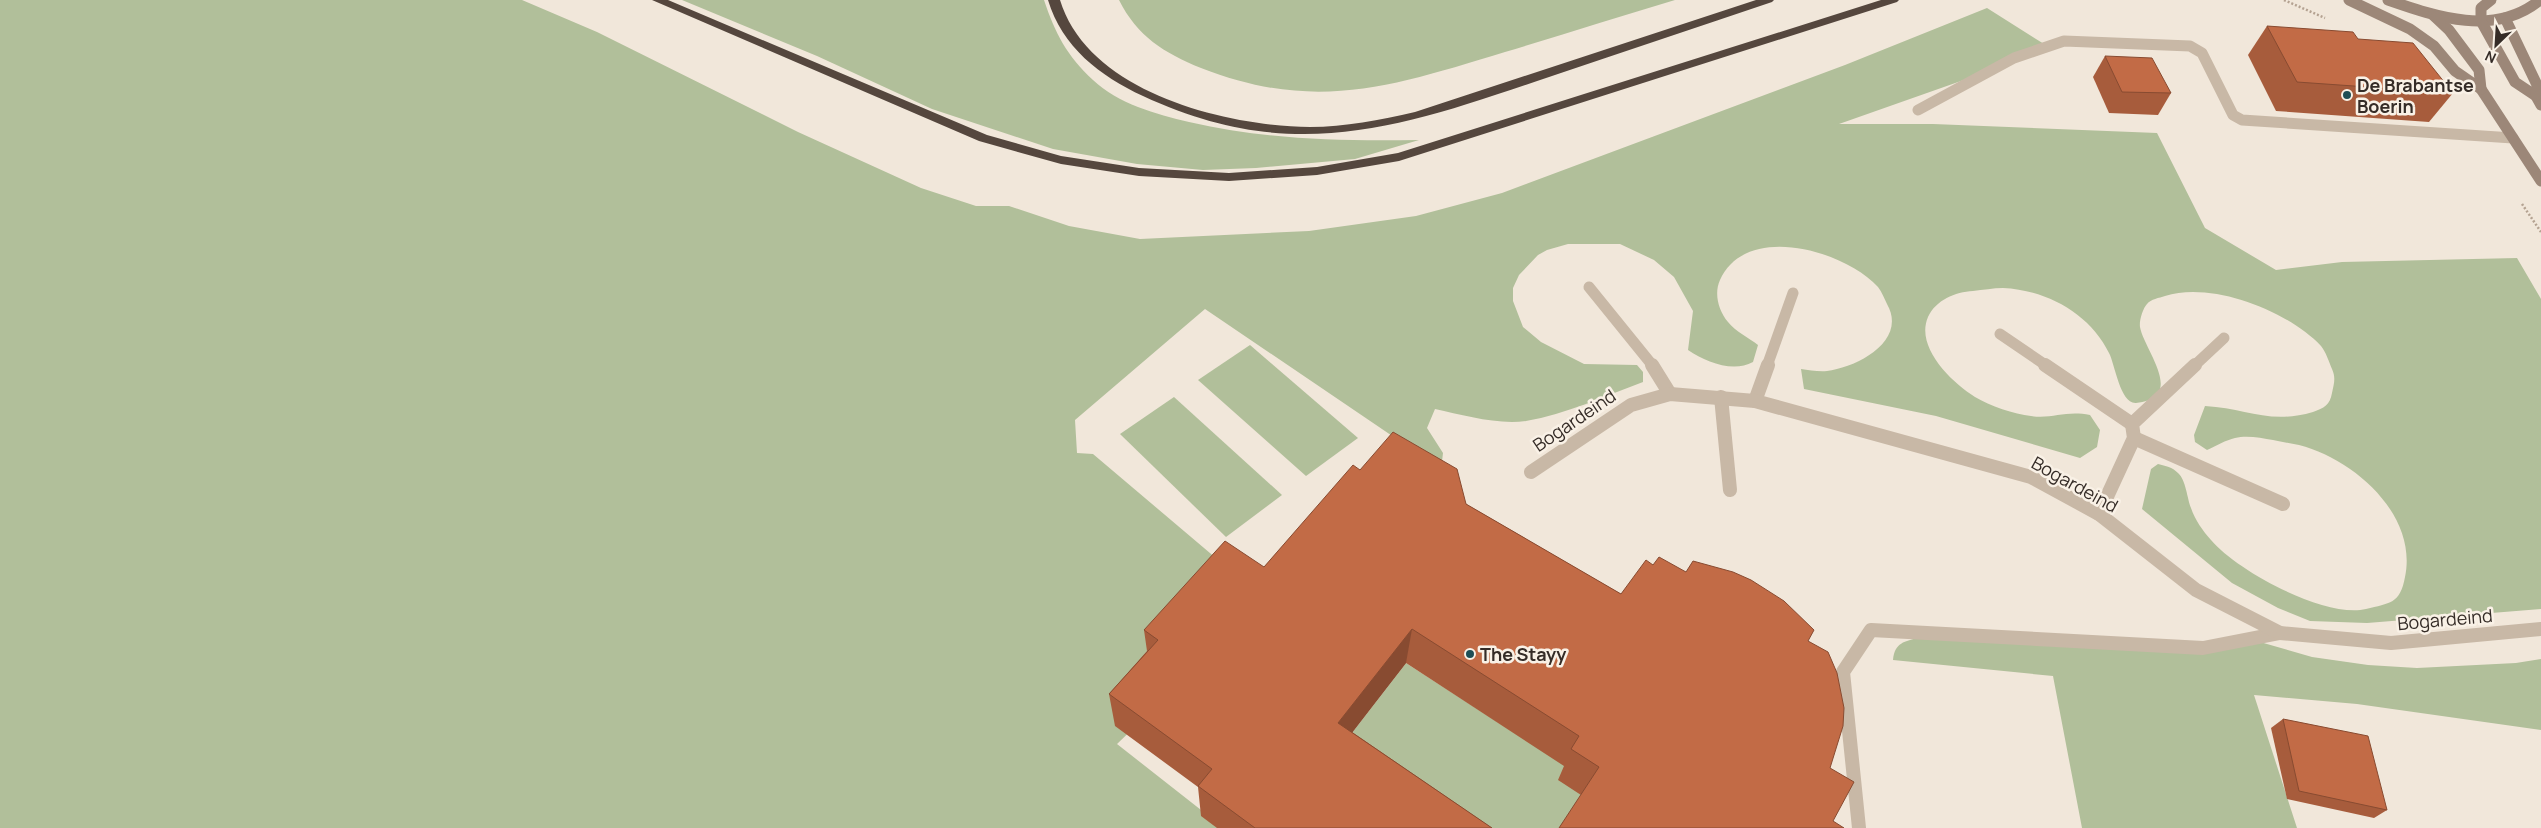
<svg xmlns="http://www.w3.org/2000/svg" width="2541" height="828" font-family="Manrope,sans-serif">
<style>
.green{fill:#b1bf9a}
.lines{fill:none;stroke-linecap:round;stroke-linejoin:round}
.path{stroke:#b4a291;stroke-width:2.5;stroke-dasharray:2 2;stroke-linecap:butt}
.service-far1{stroke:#c8b8a6;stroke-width:11}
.service{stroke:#c8b8a6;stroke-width:14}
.minor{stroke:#c8b8a6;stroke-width:14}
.secondary{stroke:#9c8778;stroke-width:11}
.motorway{fill:#55473e;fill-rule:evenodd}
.wall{fill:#a75c3c}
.shaded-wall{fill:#884b31}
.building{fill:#c26b46;stroke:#884b31}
.poi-dot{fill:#1e4e55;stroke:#f9f1e6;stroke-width:2}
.labels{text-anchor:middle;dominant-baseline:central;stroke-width:5;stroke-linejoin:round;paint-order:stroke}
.poi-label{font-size:18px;font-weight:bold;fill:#352c27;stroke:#f9f1e6;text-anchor:start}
.street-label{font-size:18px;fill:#352c27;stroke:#f9f1e6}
</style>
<rect width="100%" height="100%" fill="#f1e7da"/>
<g class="green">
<path d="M 0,0 L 522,0 L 597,32 L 798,132 L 921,188 L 976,206 L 1009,206 L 1069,226 L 1140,239 L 1309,231 L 1416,216 L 1502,193 L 1845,65 L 1987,8 L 2052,49 L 1839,124 L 1933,124 L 2157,133 L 2205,228 L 2276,270 L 2342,262 L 2517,258 L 2541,299 L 2541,609 L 2367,623 L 2310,621 L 2278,608 L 2232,583 L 2142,509 L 2151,469 L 2158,464 C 2166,466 2172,467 2178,473 C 2186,480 2187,498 2191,508 C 2195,520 2203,531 2211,540 C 2237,571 2326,619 2366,609 C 2390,603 2400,604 2405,577 C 2418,515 2354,459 2299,445 C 2290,443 2281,442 2273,440 C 2261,438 2247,435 2235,438 C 2226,440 2216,446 2207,450 L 2195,442 L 2194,435 L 2205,406 C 2246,408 2269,425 2313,412 C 2324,408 2330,405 2332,393 C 2334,383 2336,378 2332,369 C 2329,362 2326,352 2321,346 C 2288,311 2212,281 2165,296 C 2159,298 2151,299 2147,304 C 2143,308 2139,321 2140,327 C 2144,350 2187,398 2136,403 C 2120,404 2115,364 2109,353 C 2090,314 2047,290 2003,288 C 1993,288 1983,290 1973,291 C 1955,292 1936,300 1928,317 C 1915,347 1951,382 1975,397 C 1990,406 2014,414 2031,416 C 2053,419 2066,410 2090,415 L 2100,430 L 2097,447 L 2080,458 L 1936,416 L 1804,389 L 1801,369 C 1809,370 1819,372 1827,371 C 1857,367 1908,341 1887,304 C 1884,298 1882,292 1878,287 C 1844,250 1746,222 1720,280 C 1714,293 1718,310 1728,322 C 1735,331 1749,338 1758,345 L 1753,362 C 1733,373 1706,362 1688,350 L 1693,311 L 1674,277 L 1654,260 L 1620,244 L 1568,244 L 1547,250 L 1538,255 L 1519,275 L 1513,288 L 1513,301 L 1523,327 L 1541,342 L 1584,364 L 1637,365 L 1643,372 L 1643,382 C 1605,396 1566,414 1526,421 C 1497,425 1463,415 1435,409 L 1427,428 L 1443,453 L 1438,496 L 1407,446 L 1205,309 L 1075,420 L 1077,453 L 1093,454 L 1230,570 L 1144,718 L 1117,744 L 1224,828 L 0,828 Z"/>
<path d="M 682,0 L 1044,0 C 1055,33 1067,56 1093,80 C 1118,104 1156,114 1189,122 C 1269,140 1338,141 1419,140 L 1355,159 L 1256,168 L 1203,170 L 1137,164 L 1053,149 L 932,109 L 817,56 Z"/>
<path d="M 1119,0 L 1675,0 C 1618,17 1562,35 1505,52 C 1393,86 1316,113 1201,68 C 1164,53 1137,36 1119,0 Z"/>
<path d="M 1250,345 L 1358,438 L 1306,476 L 1198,380 Z"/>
<path d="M 1174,397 L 1282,495 L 1226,537 L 1120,434 Z"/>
<path d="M 1920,637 L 2146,646 L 2253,640 L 2312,657 L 2368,665 L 2417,668 L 2516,663 L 2541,659 L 2541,730 L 2357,704 L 2254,695 L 2297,828 L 2082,828 L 2053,676 L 1893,660 C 1895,642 1904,642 1920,637 Z"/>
<path d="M 1406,663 L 1567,767 L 1585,797 L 1566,828 L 1441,828 L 1335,755 Z"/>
</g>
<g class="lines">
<g class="path">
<path d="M 2284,0 L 2325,18"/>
<path d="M 2522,204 L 2541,232"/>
</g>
<g class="service-far1">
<path d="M 1918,110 L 2014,58 L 2064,41 L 2190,46 L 2202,53 L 2233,115 L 2242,120 L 2513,138"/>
<path d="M 1589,287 L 1653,366"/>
<path d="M 2000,334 L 2047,366"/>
<path d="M 1767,366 L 1793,293"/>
<path d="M 2194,366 L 2224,338"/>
</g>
<g class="service">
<path d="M 1652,365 L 1670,394"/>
<path d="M 2045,365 L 2132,424"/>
<path d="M 1721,397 L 1730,490"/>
<path d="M 1755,401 L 1768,365"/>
<path d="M 2134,438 L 2283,504"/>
<path d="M 2099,514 L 2134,438 L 2132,424 L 2195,365"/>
<path d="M 1859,828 L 1843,672 L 1871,630 L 2203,648 L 2280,633"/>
</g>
<path class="minor" d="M 1531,472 L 1631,405 L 1670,394 L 1755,401 L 2031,477 L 2099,514 L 2196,590 L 2280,633 L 2391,643 L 2541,629"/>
<g class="secondary">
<path d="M 2349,0 L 2410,29 L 2434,46 L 2455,71 L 2481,89 L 2541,181"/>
<path d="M 2388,0 C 2437,17 2495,37 2540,0"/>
<path d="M 2491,0 L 2481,8 L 2481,21 L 2515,82 L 2536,96 L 2541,105"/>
<path d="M 2433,15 L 2449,30 L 2479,70 L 2481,89"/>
<path d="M 2505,18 L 2537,85 L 2536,96"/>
</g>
<g class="motorway">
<path d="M 652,0 L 668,0 L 987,135 L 1061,156 L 1139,168 L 1229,173 L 1317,167 L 1398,153 L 1881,0 L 1899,0 L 1897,2 L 1399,161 L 1317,175 L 1229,181 L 1139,176 L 1061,164 L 979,141 Z"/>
<path d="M 1048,0 L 1060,0 C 1088,92 1224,126 1310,127 C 1345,127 1380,120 1415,112 L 1756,0 L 1774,0 L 1772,2 C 1699,27 1625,51 1552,76 C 1404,126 1295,167 1143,96 C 1100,76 1062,47 1048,0 Z"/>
</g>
</g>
<g class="wall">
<path d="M 2267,26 L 2358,39 L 2453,93 L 2429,122 L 2276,111 L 2248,55 Z"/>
<path d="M 2105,56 L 2171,93 L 2158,115 L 2109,113 L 2093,77 Z"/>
<path d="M 1360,470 L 1466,504 L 1621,594 L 1653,565 L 1686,572 L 1733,572 L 1581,795 L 1558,780 L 1564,766 L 1406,663 L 1352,732 L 1492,828 L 1217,828 L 1201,816 L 1198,787 L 1115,726 L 1109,694 L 1147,651 L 1144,630 L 1264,567 Z"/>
<path d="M 2283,719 L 2387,810 L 2374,818 L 2287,799 L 2271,728 Z"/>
</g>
<path class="shaded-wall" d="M 1412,629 L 1406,663 L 1335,755 L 1338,723 Z"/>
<g class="building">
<path d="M 2267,26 L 2353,32 L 2358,39 L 2413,43 L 2453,93 L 2297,82 Z"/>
<path d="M 2105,56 L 2152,58 L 2171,93 L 2122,92 Z"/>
<path d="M 1393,432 L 1457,469 L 1466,504 L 1621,594 L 1646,560 L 1653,565 L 1659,557 L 1686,572 L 1693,561 L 1733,572 L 1751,580 L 1784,601 L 1814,630 L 1808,641 L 1828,652 L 1837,673 L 1844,708 L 1843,726 L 1830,768 L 1854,782 L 1833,821 L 1844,828 L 1559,828 L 1599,767 L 1571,749 L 1579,736 L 1412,629 L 1338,723 L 1492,828 L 1255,828 L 1198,786 L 1212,769 L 1109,694 L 1158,640 L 1144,630 L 1225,541 L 1264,567 L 1353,465 L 1360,470 Z"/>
<path d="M 2283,719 L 2368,736 L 2387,810 L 2299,791 Z"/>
</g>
<g class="poi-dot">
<circle cx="2347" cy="95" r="5"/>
<circle cx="1470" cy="654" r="5"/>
</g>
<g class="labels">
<g class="poi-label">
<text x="2357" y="85">De Brabantse<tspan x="2357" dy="21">Boerin</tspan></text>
<text x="1480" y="654">The Stayy</text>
</g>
<g class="street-label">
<text transform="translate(1574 420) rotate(-34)">Bogardeind</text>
<text transform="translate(2075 484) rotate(29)">Bogardeind</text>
<text transform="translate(2445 619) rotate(-5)">Bogardeind</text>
</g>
</g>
<g transform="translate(2496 45) rotate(205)" stroke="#f9f1e6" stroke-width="4" paint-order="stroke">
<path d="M0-4L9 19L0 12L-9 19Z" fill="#352c27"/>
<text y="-8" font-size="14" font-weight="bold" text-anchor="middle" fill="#352c27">N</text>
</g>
</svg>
